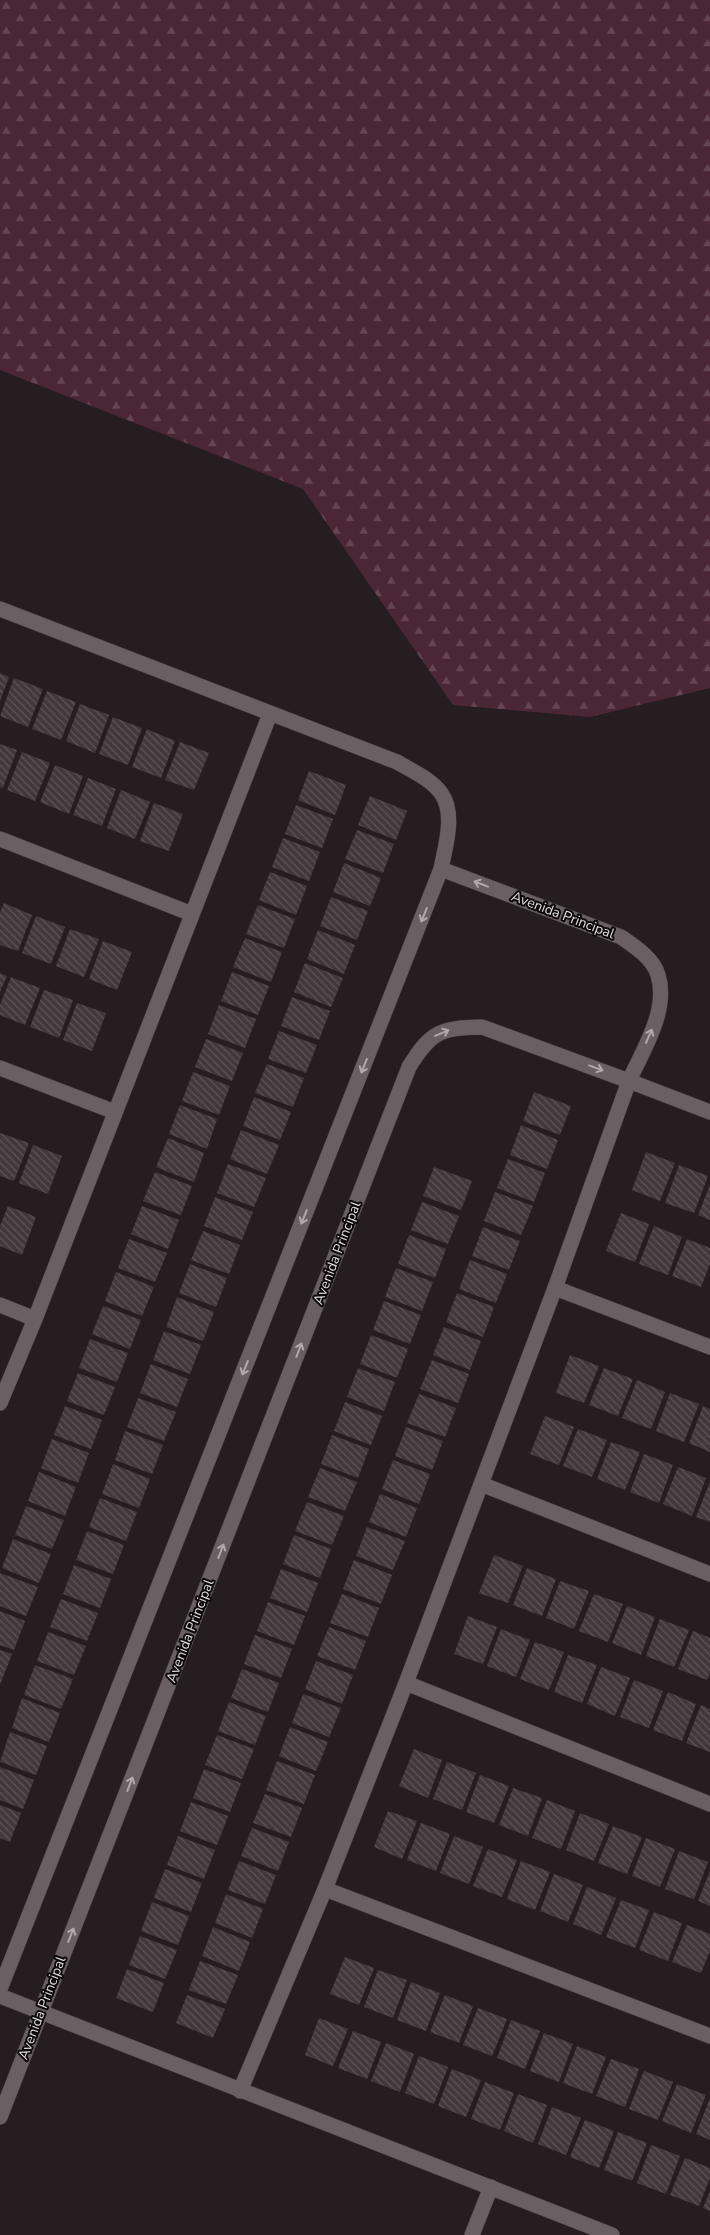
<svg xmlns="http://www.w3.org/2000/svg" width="710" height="2235" font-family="'Nunito Sans',sans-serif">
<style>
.forest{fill:url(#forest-firs)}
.building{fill:url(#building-back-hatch)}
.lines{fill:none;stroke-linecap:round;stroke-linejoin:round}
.minor-casing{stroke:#413a3c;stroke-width:16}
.tertiary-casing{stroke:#413a3c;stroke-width:16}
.minor{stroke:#6a6063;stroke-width:15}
.tertiary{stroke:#6a6063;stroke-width:15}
.oneway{stroke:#b1a9ac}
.labels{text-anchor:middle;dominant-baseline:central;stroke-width:4;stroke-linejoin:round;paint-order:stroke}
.street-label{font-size:14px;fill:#e0dadc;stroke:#0c080a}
</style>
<defs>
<pattern id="forest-firs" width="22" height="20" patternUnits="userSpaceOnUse" patternTransform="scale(1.25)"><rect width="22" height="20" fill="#4b2635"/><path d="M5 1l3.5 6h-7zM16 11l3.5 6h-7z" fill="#654552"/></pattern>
<pattern id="building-back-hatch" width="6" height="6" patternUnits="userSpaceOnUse" patternTransform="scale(1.25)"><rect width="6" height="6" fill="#42383b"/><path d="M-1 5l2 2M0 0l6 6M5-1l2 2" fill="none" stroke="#5d5457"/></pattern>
</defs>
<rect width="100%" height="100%" fill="#261d20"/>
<path class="forest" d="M 0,0 L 710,0 L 710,688 L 590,717 L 453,705 L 303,489 L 0,370 Z"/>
<g class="building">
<path d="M 0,673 L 9,677 L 0,701 Z"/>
<path d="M 14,678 L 43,689 L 28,727 L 0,716 Z"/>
<path d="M 47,691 L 76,702 L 61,740 L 32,729 Z"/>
<path d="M 80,704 L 109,715 L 95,753 L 66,741 Z"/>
<path d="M 113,717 L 142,728 L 128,765 L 99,754 Z"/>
<path d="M 147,729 L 175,741 L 161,778 L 132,767 Z"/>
<path d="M 180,742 L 209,753 L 194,790 L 165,780 Z"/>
<path d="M 0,744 L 17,750 L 3,788 L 0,787 Z"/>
<path d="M 22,752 L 50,763 L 35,801 L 7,790 Z"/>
<path d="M 55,765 L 83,776 L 69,814 L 40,802 Z"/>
<path d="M 309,771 L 346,785 L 335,815 L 298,800 Z"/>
<path d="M 88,778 L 116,789 L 102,826 L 73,815 Z"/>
<path d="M 121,790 L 150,802 L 135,839 L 107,828 Z"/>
<path d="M 370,796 L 407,811 L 396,840 L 358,825 Z"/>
<path d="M 154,803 L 183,814 L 169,851 L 140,841 Z"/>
<path d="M 296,805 L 333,819 L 322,848 L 285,834 Z"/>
<path d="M 357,830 L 394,844 L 383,873 L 345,859 Z"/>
<path d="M 283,838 L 320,852 L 309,881 L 272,867 Z"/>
<path d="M 344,863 L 381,878 L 370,906 L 333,892 Z"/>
<path d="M 270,872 L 307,886 L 296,915 L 259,900 Z"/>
<path d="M 331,897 L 368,911 L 357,940 L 320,926 Z"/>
<path d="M 4,903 L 32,915 L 18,951 L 0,945 L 0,912 Z"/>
<path d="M 258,905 L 295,919 L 284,948 L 246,934 Z"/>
<path d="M 36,916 L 65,927 L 51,964 L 22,953 Z"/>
<path d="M 70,929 L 99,939 L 84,977 L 56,966 Z"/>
<path d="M 318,930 L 355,945 L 344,974 L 307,959 Z"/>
<path d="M 245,938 L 282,952 L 271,982 L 233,967 Z"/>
<path d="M 103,941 L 132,952 L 117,990 L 89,979 Z"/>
<path d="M 305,963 L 343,978 L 331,1007 L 294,992 Z"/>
<path d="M 232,972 L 269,986 L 258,1015 L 221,1001 Z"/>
<path d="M 0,973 L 7,976 L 0,992 Z"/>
<path d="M 11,977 L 40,988 L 25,1025 L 0,1015 L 0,1005 Z"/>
<path d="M 44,990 L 73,1000 L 59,1038 L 30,1027 Z"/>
<path d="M 292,997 L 330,1011 L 319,1040 L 281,1026 Z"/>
<path d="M 77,1003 L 106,1013 L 92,1051 L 63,1040 Z"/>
<path d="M 219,1005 L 256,1019 L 245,1048 L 208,1034 Z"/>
<path d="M 279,1031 L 317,1045 L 306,1073 L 268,1059 Z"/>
<path d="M 206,1039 L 243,1053 L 232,1081 L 195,1067 Z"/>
<path d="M 267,1064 L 304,1078 L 293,1107 L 255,1093 Z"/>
<path d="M 193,1072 L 230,1086 L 219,1115 L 182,1101 Z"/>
<path d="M 534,1092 L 571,1106 L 560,1135 L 523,1121 Z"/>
<path d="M 254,1097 L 291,1112 L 280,1140 L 243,1126 Z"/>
<path d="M 180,1105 L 217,1119 L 207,1149 L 169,1134 Z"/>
<path d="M 521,1125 L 558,1140 L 547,1169 L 510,1155 Z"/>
<path d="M 241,1130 L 279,1145 L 267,1174 L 230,1159 Z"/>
<path d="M 0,1133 L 29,1143 L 14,1181 L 0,1176 Z"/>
<path d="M 168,1138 L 204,1153 L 194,1182 L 156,1167 Z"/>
<path d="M 33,1145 L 62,1156 L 48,1194 L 19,1183 Z"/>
<path d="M 646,1152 L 675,1163 L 660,1201 L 632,1190 Z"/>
<path d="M 508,1159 L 545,1173 L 534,1202 L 497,1188 Z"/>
<path d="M 228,1164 L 266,1178 L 254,1207 L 217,1193 Z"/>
<path d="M 679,1165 L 708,1176 L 694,1213 L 665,1203 Z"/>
<path d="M 434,1167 L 472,1181 L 461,1210 L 423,1196 Z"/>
<path d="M 155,1172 L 192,1186 L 181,1215 L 143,1201 Z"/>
<path d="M 710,1185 L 710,1220 L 698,1215 Z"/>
<path d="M 495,1192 L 533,1206 L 521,1235 L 484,1221 Z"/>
<path d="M 215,1197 L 253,1212 L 242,1240 L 204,1226 Z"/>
<path d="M 422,1202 L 459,1216 L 448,1244 L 411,1230 Z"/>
<path d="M 8,1206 L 36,1217 L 22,1255 L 0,1246 L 0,1226 Z"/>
<path d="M 142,1206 L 179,1220 L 168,1249 L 131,1234 Z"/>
<path d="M 621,1213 L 649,1224 L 635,1262 L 606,1251 Z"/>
<path d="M 654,1226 L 682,1237 L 668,1275 L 639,1264 Z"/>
<path d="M 483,1227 L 520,1241 L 509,1270 L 472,1256 Z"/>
<path d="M 203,1231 L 240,1245 L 229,1274 L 191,1260 Z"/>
<path d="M 409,1235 L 446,1249 L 435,1278 L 398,1264 Z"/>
<path d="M 129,1239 L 167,1253 L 155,1282 L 118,1268 Z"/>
<path d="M 687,1239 L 710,1248 L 710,1264 L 701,1287 L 672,1276 Z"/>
<path d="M 470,1260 L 507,1274 L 496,1303 L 459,1289 Z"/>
<path d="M 190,1264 L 227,1278 L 216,1307 L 179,1293 Z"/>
<path d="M 396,1268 L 433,1282 L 422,1311 L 385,1297 Z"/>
<path d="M 116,1272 L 154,1287 L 142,1316 L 105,1301 Z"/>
<path d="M 457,1293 L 494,1307 L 483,1337 L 446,1322 Z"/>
<path d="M 177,1297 L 214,1312 L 203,1341 L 166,1327 Z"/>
<path d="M 384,1301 L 421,1315 L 410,1344 L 373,1330 Z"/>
<path d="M 103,1306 L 141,1320 L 130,1349 L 92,1334 Z"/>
<path d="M 444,1327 L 481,1341 L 470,1370 L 433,1355 Z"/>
<path d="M 164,1331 L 201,1345 L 190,1374 L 153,1360 Z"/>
<path d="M 371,1335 L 408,1349 L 397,1378 L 360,1364 Z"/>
<path d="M 90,1339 L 128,1353 L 117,1382 L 79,1368 Z"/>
<path d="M 570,1355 L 599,1366 L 584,1403 L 556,1393 Z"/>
<path d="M 432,1360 L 469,1374 L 458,1403 L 420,1389 Z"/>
<path d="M 151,1364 L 188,1379 L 177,1407 L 140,1393 Z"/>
<path d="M 358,1368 L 395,1382 L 384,1411 L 347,1397 Z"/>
<path d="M 604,1368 L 633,1379 L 618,1416 L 589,1405 Z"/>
<path d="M 78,1373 L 115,1387 L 104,1415 L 67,1401 Z"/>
<path d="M 637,1380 L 665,1392 L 651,1429 L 622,1418 Z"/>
<path d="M 670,1393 L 699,1404 L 684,1442 L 656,1431 Z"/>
<path d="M 419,1394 L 456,1408 L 445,1437 L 407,1423 Z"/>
<path d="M 138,1398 L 176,1412 L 164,1441 L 127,1427 Z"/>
<path d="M 345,1402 L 382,1416 L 371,1445 L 334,1431 Z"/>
<path d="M 65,1406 L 102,1420 L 91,1449 L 54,1435 Z"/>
<path d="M 703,1406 L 710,1409 L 710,1452 L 689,1443 Z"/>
<path d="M 545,1416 L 574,1427 L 559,1465 L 530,1454 Z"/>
<path d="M 406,1427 L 443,1441 L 432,1470 L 395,1456 Z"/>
<path d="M 578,1429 L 607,1440 L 592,1477 L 563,1466 Z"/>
<path d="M 125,1431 L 163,1445 L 152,1474 L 115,1460 Z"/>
<path d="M 332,1435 L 369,1449 L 358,1478 L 321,1464 Z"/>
<path d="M 52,1439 L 89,1453 L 78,1483 L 41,1468 Z"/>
<path d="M 611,1442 L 640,1452 L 625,1490 L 597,1479 Z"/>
<path d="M 644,1454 L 673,1465 L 659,1503 L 630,1492 Z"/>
<path d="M 393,1460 L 430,1474 L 419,1504 L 382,1489 Z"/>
<path d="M 113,1464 L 150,1479 L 139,1508 L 102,1494 Z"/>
<path d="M 678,1467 L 706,1478 L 692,1516 L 663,1504 Z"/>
<path d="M 320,1468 L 357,1482 L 345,1511 L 308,1497 Z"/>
<path d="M 39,1472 L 76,1487 L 65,1516 L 28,1501 Z"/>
<path d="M 710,1482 L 710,1522 L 696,1517 Z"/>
<path d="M 380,1494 L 417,1508 L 406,1537 L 369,1522 Z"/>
<path d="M 100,1498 L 137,1512 L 126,1541 L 89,1527 Z"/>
<path d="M 307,1502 L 344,1516 L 332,1545 L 295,1531 Z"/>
<path d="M 26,1506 L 64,1520 L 52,1549 L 15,1535 Z"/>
<path d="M 367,1527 L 405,1541 L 393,1570 L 356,1556 Z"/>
<path d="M 87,1531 L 124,1545 L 113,1574 L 76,1560 Z"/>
<path d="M 294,1535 L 331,1549 L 320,1578 L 283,1564 Z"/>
<path d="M 13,1539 L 51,1554 L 39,1583 L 2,1568 Z"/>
<path d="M 494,1555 L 523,1566 L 508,1603 L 479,1593 Z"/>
<path d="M 354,1560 L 392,1575 L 381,1604 L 343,1589 Z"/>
<path d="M 74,1565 L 111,1579 L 100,1608 L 63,1594 Z"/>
<path d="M 527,1568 L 556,1579 L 542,1616 L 513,1605 Z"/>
<path d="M 281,1569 L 318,1583 L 307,1612 L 270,1598 Z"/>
<path d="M 0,1573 L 38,1587 L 26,1616 L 0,1606 Z"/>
<path d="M 560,1581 L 589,1591 L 574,1629 L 546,1618 Z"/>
<path d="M 342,1594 L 379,1608 L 368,1637 L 330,1623 Z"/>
<path d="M 594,1594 L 623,1604 L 608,1642 L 579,1631 Z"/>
<path d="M 61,1599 L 98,1613 L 87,1641 L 50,1627 Z"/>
<path d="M 268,1602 L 305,1616 L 294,1645 L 257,1631 Z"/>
<path d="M 627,1606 L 655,1617 L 641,1655 L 612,1643 Z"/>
<path d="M 0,1611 L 25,1621 L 14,1650 L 0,1645 Z"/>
<path d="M 468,1616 L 497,1627 L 483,1664 L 454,1654 Z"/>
<path d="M 660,1619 L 689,1630 L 674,1667 L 646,1656 Z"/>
<path d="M 329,1627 L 366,1641 L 355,1670 L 317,1656 Z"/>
<path d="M 501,1629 L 530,1640 L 516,1677 L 487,1666 Z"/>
<path d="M 693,1631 L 710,1638 L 710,1673 L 707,1680 L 678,1669 Z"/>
<path d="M 48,1632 L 86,1646 L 74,1675 L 37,1661 Z"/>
<path d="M 255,1635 L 292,1649 L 281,1678 L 244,1664 Z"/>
<path d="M 535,1642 L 564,1652 L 549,1690 L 520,1679 Z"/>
<path d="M 0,1650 L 12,1654 L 0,1685 Z"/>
<path d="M 568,1655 L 597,1665 L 582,1703 L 554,1692 Z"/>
<path d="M 316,1661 L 353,1675 L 342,1704 L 305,1689 Z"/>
<path d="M 35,1665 L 73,1679 L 61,1709 L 24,1695 Z"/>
<path d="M 601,1667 L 630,1678 L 615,1716 L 587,1704 Z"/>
<path d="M 242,1669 L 279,1683 L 268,1712 L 231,1698 Z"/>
<path d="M 634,1680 L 663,1691 L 649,1728 L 620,1717 Z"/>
<path d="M 668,1692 L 696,1704 L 682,1741 L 653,1730 Z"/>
<path d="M 303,1694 L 341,1708 L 329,1737 L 292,1723 Z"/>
<path d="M 22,1698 L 60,1713 L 49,1742 L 12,1728 Z"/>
<path d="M 229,1702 L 266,1716 L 255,1745 L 218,1731 Z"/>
<path d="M 701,1705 L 710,1709 L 710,1752 L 686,1743 Z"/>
<path d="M 290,1727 L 328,1742 L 316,1771 L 279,1756 Z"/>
<path d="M 10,1732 L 47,1746 L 36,1775 L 0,1762 Z"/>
<path d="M 217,1735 L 254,1749 L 242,1779 L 205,1765 Z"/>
<path d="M 414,1749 L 442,1760 L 428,1798 L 399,1786 Z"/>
<path d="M 277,1761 L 315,1775 L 304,1804 L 266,1790 Z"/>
<path d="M 447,1762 L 476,1773 L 462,1810 L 433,1799 Z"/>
<path d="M 0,1767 L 34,1780 L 23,1809 L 0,1800 Z"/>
<path d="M 204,1769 L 241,1783 L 230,1812 L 193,1798 Z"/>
<path d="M 480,1775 L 509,1786 L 494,1823 L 466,1812 Z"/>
<path d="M 513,1788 L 542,1798 L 528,1836 L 499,1825 Z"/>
<path d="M 265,1794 L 302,1808 L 291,1837 L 253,1823 Z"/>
<path d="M 547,1800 L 575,1811 L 561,1849 L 532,1838 Z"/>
<path d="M 191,1802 L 228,1816 L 217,1845 L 180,1831 Z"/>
<path d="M 0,1805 L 21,1813 L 10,1842 L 0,1838 Z"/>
<path d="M 388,1811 L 417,1821 L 402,1859 L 374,1847 Z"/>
<path d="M 580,1813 L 609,1824 L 594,1861 L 566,1850 Z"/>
<path d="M 421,1823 L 450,1834 L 436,1871 L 407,1860 Z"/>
<path d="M 613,1826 L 642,1837 L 627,1874 L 598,1863 Z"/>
<path d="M 252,1828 L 289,1842 L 278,1871 L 241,1856 Z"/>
<path d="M 178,1836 L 215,1850 L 204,1879 L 167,1865 Z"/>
<path d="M 454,1836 L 483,1847 L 469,1884 L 440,1873 Z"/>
<path d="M 646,1838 L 675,1849 L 660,1887 L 632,1876 Z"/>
<path d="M 488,1849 L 517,1860 L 502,1897 L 473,1886 Z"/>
<path d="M 679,1851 L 708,1862 L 694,1899 L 665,1889 Z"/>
<path d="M 239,1861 L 276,1875 L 265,1904 L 228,1890 Z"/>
<path d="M 521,1861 L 550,1872 L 535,1910 L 507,1899 Z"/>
<path d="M 165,1869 L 202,1883 L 191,1912 L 154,1898 Z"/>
<path d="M 710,1871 L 710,1906 L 698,1901 Z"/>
<path d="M 554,1874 L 583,1885 L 568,1922 L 540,1911 Z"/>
<path d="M 587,1887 L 616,1898 L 601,1935 L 573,1924 Z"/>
<path d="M 226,1894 L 263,1909 L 252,1938 L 215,1923 Z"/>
<path d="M 621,1900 L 649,1910 L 635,1948 L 606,1937 Z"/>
<path d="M 152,1902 L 189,1916 L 178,1945 L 141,1931 Z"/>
<path d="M 654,1912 L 682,1923 L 668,1961 L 639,1950 Z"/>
<path d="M 687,1925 L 710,1934 L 710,1951 L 701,1973 L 672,1962 Z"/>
<path d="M 213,1927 L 250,1942 L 239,1971 L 202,1956 Z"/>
<path d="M 140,1936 L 177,1950 L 165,1979 L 129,1965 Z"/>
<path d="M 345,1957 L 374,1968 L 359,2005 L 330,1994 Z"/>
<path d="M 200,1961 L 238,1975 L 226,2004 L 189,1990 Z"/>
<path d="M 127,1969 L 164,1983 L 153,2012 L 116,1998 Z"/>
<path d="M 378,1970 L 407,1980 L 393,2018 L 364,2007 Z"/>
<path d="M 411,1982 L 440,1993 L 426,2031 L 397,2020 Z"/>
<path d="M 187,1995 L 225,2009 L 213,2038 L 176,2023 Z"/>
<path d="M 445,1995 L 473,2006 L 459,2043 L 430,2032 Z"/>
<path d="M 478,2008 L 507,2019 L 492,2056 L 463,2045 Z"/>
<path d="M 319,2018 L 348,2029 L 333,2066 L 305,2055 Z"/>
<path d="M 511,2020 L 540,2031 L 525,2069 L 497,2058 Z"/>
<path d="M 353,2031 L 381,2042 L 367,2079 L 338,2068 Z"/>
<path d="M 544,2033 L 573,2044 L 559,2082 L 530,2071 Z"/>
<path d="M 386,2043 L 414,2054 L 400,2092 L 371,2081 Z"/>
<path d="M 577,2046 L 606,2057 L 592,2094 L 563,2083 Z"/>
<path d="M 419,2056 L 448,2067 L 434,2104 L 405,2093 Z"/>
<path d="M 611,2059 L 639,2069 L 625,2107 L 596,2096 Z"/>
<path d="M 452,2069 L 481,2080 L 466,2117 L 438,2106 Z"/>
<path d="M 644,2071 L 673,2082 L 658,2120 L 629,2109 Z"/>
<path d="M 485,2082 L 514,2093 L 500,2130 L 471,2119 Z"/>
<path d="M 677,2084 L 706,2095 L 691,2133 L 662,2121 Z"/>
<path d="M 518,2094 L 547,2105 L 533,2143 L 504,2131 Z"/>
<path d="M 710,2098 L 710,2140 L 696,2134 Z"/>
<path d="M 552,2107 L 581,2118 L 566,2155 L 538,2144 Z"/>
<path d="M 585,2120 L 614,2131 L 599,2168 L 570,2157 Z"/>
<path d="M 618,2132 L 647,2143 L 632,2181 L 604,2170 Z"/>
<path d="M 651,2145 L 680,2156 L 666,2194 L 637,2183 Z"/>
<path d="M 685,2158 L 710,2168 L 710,2178 L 699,2206 L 670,2195 Z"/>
<path d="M 710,2191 L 710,2211 L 703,2208 Z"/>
</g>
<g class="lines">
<defs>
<g id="minor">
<path d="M 0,609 L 397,762 C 412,771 431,779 441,793 C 456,814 445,847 441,869"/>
<path d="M 0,839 L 192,914"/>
<path d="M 0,1068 L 115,1112"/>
<path d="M 555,1288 L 710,1347"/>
<path d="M 0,1305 L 35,1319"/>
<path d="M 0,1403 L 35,1319 L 270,714"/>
<path d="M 481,1484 L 710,1574"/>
<path d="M 406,1683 L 710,1804"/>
<path d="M 325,1889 L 710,2036"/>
<path d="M 0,1996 L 612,2235"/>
<path d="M 240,2091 L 325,1889 L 406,1683 L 555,1288 L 629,1081 L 710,1112"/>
<path d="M 472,2235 L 491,2187"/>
</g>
<path id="tertiary" d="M 0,1989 L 441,869 L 621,937 C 634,946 653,958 658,975 C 669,1010 643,1050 629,1081 L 482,1027 C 441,1028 431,1031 409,1067 L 0,2117"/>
</defs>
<use href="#minor" class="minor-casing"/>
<use href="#tertiary" class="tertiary-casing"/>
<use href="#minor" class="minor"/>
<use href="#tertiary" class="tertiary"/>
</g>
<defs><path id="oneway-shaft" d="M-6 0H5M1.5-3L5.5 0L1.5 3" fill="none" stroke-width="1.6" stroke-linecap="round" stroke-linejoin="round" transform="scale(1.25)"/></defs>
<g class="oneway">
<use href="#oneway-shaft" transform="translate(481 884) rotate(-159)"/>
<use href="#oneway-shaft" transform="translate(424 915) rotate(112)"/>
<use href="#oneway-shaft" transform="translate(442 1033) rotate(-23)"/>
<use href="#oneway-shaft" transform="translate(649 1036) rotate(-66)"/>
<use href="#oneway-shaft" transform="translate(364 1066) rotate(112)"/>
<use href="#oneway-shaft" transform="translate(596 1068) rotate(20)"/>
<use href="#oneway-shaft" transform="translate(304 1217) rotate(112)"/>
<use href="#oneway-shaft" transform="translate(299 1350) rotate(-69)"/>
<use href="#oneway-shaft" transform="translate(245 1368) rotate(112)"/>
<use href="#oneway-shaft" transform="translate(221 1551) rotate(-69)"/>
<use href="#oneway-shaft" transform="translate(130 1784) rotate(-69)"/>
<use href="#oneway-shaft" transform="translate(71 1935) rotate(-68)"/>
</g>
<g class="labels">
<g class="street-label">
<text transform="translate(563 915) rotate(21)">Avenida Principal</text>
<text transform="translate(337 1253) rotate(-69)">Avenida Principal</text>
<text transform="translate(190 1631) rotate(-69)">Avenida Principal</text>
<text transform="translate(42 2008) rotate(-69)">Avenida Principal</text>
</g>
</g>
</svg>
